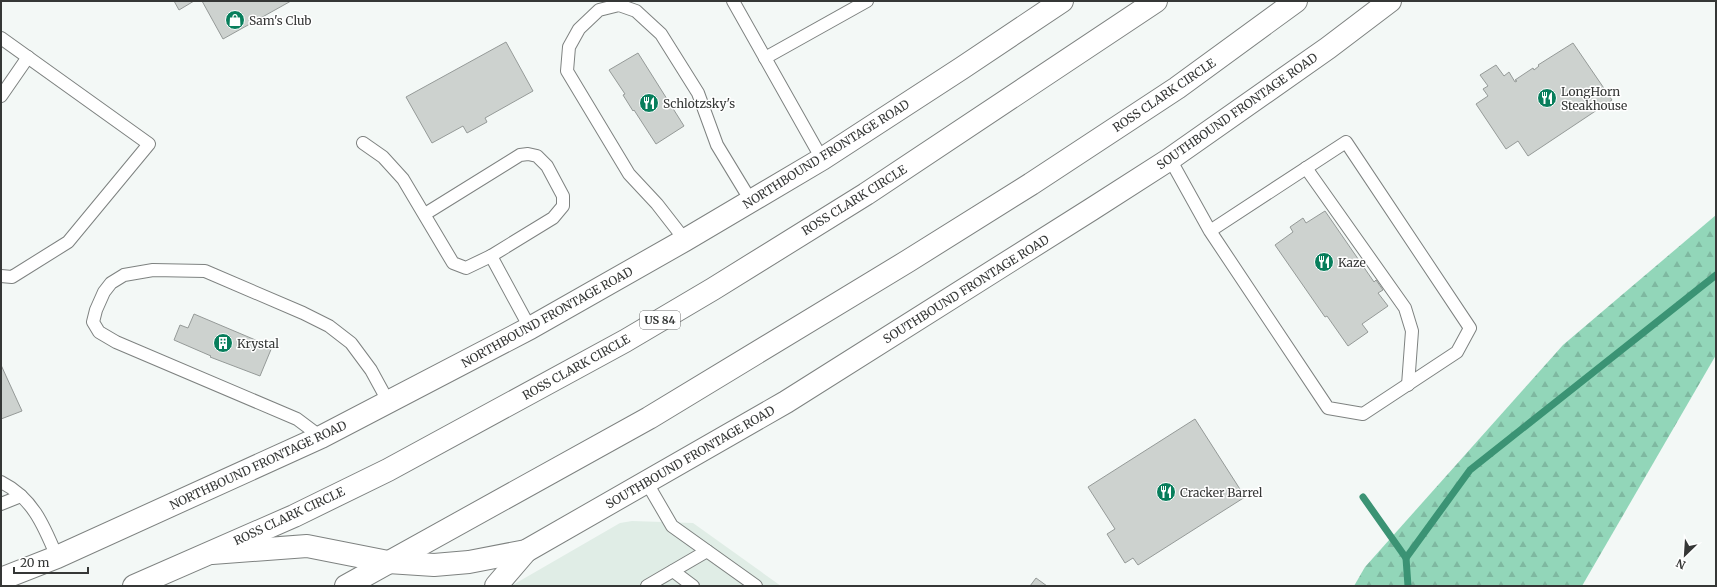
<svg xmlns="http://www.w3.org/2000/svg" width="1717" height="587" font-family="Merriweather,serif">
<style>
.built{fill:#e0ede6}
.forest{fill:url(#forest-firs)}
.lines{fill:none;stroke-linecap:round;stroke-linejoin:round}
.stream{stroke:#3b9374;stroke-width:7}
.building{fill:#cdd2cf;stroke:#959a98}
.service-casing{stroke:#7e8280;stroke-width:14}
.minor-casing{stroke:#7e8280;stroke-width:24}
.trunk-casing{stroke:#7e8280;stroke-width:24}
.service{stroke:#fff;stroke-width:12}
.minor{stroke:#fff;stroke-width:22}
.trunk{stroke:#fff;stroke-width:22}
.labels{text-anchor:middle;dominant-baseline:central;stroke-width:3;stroke-linejoin:round;paint-order:stroke}
.shield{fill:#fff;stroke:#727372;stroke-width:1}
.shield-label{font-size:11px;font-weight:bold;fill:#353736}
.poi-label{font-size:12px;fill:#353736;stroke:#fff;text-anchor:start}
.street-label{font-size:12px;fill:#353736;stroke:#fff}
</style>
<defs>
<pattern id="forest-firs" width="22" height="20" patternUnits="userSpaceOnUse"><rect width="22" height="20" fill="#92d6b9"/><path d="M5 1l3.5 6h-7zM16 11l3.5 6h-7z" fill="#7eb8a0"/></pattern>
</defs>
<rect width="100%" height="100%" fill="#f3f8f6"/>
<path class="built" d="M 632,521 L 693,523 L 781,586 L 511,586 L 620,523 Z"/>
<path class="forest" d="M 1716,215 L 1716,355 L 1582,586 L 1354,586 L 1365,567 L 1563,345 Z"/>
<g class="lines">
<g class="stream">
<path d="M 1363,497 L 1406,558"/>
<path d="M 1408,586 L 1406,558 L 1470,470 L 1716,275"/>
</g>
</g>
<g class="building">
<path d="M 174,1 L 194,1 L 179,10 Z"/>
<path d="M 202,1 L 291,1 L 223,39 Z"/>
<path d="M 506,42 L 533,91 L 485,118 L 487,122 L 467,133 L 463,126 L 432,143 L 406,97 Z"/>
<path d="M 1573,43 L 1612,100 L 1528,156 L 1518,141 L 1506,149 L 1476,104 L 1488,96 L 1483,89 L 1488,86 L 1480,75 L 1496,65 L 1504,76 L 1509,72 L 1515,82 L 1517,81 L 1515,80 L 1533,68 L 1534,70 L 1539,66 L 1538,65 Z"/>
<path d="M 638,53 L 684,126 L 656,144 L 634,110 L 633,111 L 623,95 L 625,94 L 609,70 Z"/>
<path d="M 1325,211 L 1374,282 L 1376,280 L 1383,290 L 1378,293 L 1388,306 L 1362,324 L 1368,332 L 1348,346 L 1327,316 L 1325,317 L 1275,245 L 1293,232 L 1290,227 L 1303,218 L 1306,223 Z"/>
<path d="M 194,314 L 272,347 L 260,376 L 210,357 L 211,356 L 174,340 L 180,325 L 188,328 Z"/>
<path d="M 1,365 L 22,411 L 1,419 Z"/>
<path d="M 1195,419 L 1245,497 L 1138,565 L 1133,558 L 1125,563 L 1107,534 L 1115,529 L 1088,487 Z"/>
<path d="M 1036,578 L 1047,586 L 1030,586 Z"/>
</g>
<g class="lines">
<defs>
<g id="service">
<path d="M 733,1 L 822,159"/>
<path d="M 1,38 L 149,144 L 68,242 L 12,277 L 1,276"/>
<path d="M 765,58 L 867,1"/>
<path d="M 1,96 L 28,57"/>
<path d="M 363,143 L 383,157 L 403,179 L 453,263 L 466,268 L 491,256"/>
<path d="M 1170,159 L 1210,231 L 1328,408 L 1363,414 L 1457,352 L 1470,328 L 1346,142 L 1210,231"/>
<path d="M 1306,168 L 1405,308 L 1412,331 L 1408,385"/>
<path d="M 425,214 L 520,155 L 528,154 L 537,156 L 547,166 L 563,196 L 563,206 L 553,218 L 491,256 L 530,328"/>
<path d="M 685,240 L 657,204 L 629,174 L 567,71 L 569,47 L 579,29 L 599,10 L 619,5 L 636,11 L 661,34 L 698,93 L 717,145 L 751,201"/>
<path d="M 321,437 L 297,419 L 116,342 L 99,332 L 93,322 L 96,310 L 104,292 L 111,283 L 124,275 L 153,270 L 205,271 L 303,313 L 329,326 L 351,343 L 371,370 L 389,403"/>
<path d="M 1,482 C 33,498 44,526 57,557"/>
<path d="M 647,483 L 672,526 L 756,586"/>
<path d="M 1,504 L 21,496"/>
<path d="M 673,571 L 693,586"/>
<path d="M 647,586 L 707,551"/>
</g>
<g id="minor">
<path d="M 212,553 L 307,546 L 388,562 L 434,565 L 469,562 L 526,551 L 786,402 L 1092,209 L 1170,159 L 1328,48 L 1390,1"/>
<path d="M 1,579 L 57,557 L 321,437 L 530,328 L 685,240 L 822,159 L 962,68 L 1062,1"/>
<path d="M 496,586 L 526,551"/>
</g>
<g id="trunk">
<path d="M 134,586 L 294,516 L 388,470 L 625,341 L 713,289 L 866,194 L 1156,1"/>
<path d="M 346,586 L 649,418 L 908,261 L 1031,184 L 1177,88 L 1296,1"/>
</g>
</defs>
<use href="#service" class="service-casing"/>
<use href="#minor" class="minor-casing"/>
<use href="#trunk" class="trunk-casing"/>
<use href="#service" class="service"/>
<use href="#minor" class="minor"/>
<use href="#trunk" class="trunk"/>
</g>
<defs>
<symbol id="shop-disc" viewBox="-11 -11 22 22"><circle r="9.5" fill="#087e5c" stroke="#fff"/><path d="M-5-2.5h2.3a2.7 3.5 0 0 1 5.4 0H5L5.5 6h-11ZM-1.5-2.5h3a1.5 2.3 0 0 0-3 0Z" fill="#fff"/></symbol>
<symbol id="restaurant-disc" viewBox="-11 -11 22 22"><circle r="9.5" fill="#087e5c" stroke="#fff"/><path d="M-5-6h1v4h1v-4h1v4h1v-4h1v5L-1.5 .5V6h-2V.5L-5-1ZM5-6V6H3V1.5H1.5Q1.5-4 5-6Z" fill="#fff"/></symbol>
<symbol id="building-disc" viewBox="-11 -11 22 22"><circle r="9.5" fill="#087e5c" stroke="#fff"/><path d="M-4-6H4V6H1V3H-1V6H-4ZM-2.5-4.3h1.7v1.8h-1.7ZM.8-4.3h1.7v1.8H.8ZM-2.5-1h1.7V.8h-1.7ZM.8-1h1.7V.8H.8Z" fill="#fff"/></symbol>
</defs>
<g fill-rule="evenodd">
<use href="#shop-disc" x="224" y="9" width="22" height="22"/>
<use href="#restaurant-disc" x="1536" y="87" width="22" height="22"/>
<use href="#restaurant-disc" x="638" y="92" width="22" height="22"/>
<use href="#restaurant-disc" x="1313" y="251" width="22" height="22"/>
<use href="#building-disc" x="212" y="332" width="22" height="22"/>
<use href="#restaurant-disc" x="1155" y="481" width="22" height="22"/>
</g>
<g class="labels">
<rect class="shield" x="640" y="311" width="40" height="18" rx="3"/>
<g class="shield-label">
<text x="660" y="320">US 84</text>
</g>
<g class="poi-label">
<text x="249" y="20">Sam's Club</text>
<text x="1561" y="91">LongHorn<tspan x="1561" dy="14">Steakhouse</tspan></text>
<text x="663" y="103">Schlotzsky's</text>
<text x="1338" y="262">Kaze</text>
<text x="237" y="343">Krystal</text>
<text x="1180" y="492">Cracker Barrel</text>
</g>
<g class="street-label">
<text transform="translate(1164 95) rotate(-34)">ROSS CLARK CIRCLE</text>
<text transform="translate(1237 111) rotate(-35)">SOUTHBOUND FRONTAGE ROAD</text>
<text transform="translate(826 154) rotate(-32)">NORTHBOUND FRONTAGE ROAD</text>
<text transform="translate(854 200) rotate(-32)">ROSS CLARK CIRCLE</text>
<text transform="translate(966 289) rotate(-32)">SOUTHBOUND FRONTAGE ROAD</text>
<text transform="translate(547 317) rotate(-29)">NORTHBOUND FRONTAGE ROAD</text>
<text transform="translate(576 367) rotate(-29)">ROSS CLARK CIRCLE</text>
<text transform="translate(690 457) rotate(-30)">SOUTHBOUND FRONTAGE ROAD</text>
<text transform="translate(258 465) rotate(-25)">NORTHBOUND FRONTAGE ROAD</text>
<text transform="translate(289 516) rotate(-25)">ROSS CLARK CIRCLE</text>
</g>
</g>
<rect width="1717" height="587" fill="none" stroke="#353736" stroke-width="4"/>
<g transform="translate(1685 555) rotate(205)" stroke="#ffffff" stroke-width="3" paint-order="stroke">
<path d="M0-3L7 15L0 10L-7 15Z" fill="#353736"/>
<text y="-6" font-size="11" font-weight="bold" text-anchor="middle" fill="#353736">N</text>
</g>
<path d="M14 567v6h74v-6" fill="none" stroke="#353736" stroke-width="2"/>
<text x="20" y="567" font-size="12" fill="#353736" stroke="#ffffff" stroke-width="3" paint-order="stroke">20 m</text>
</svg>
